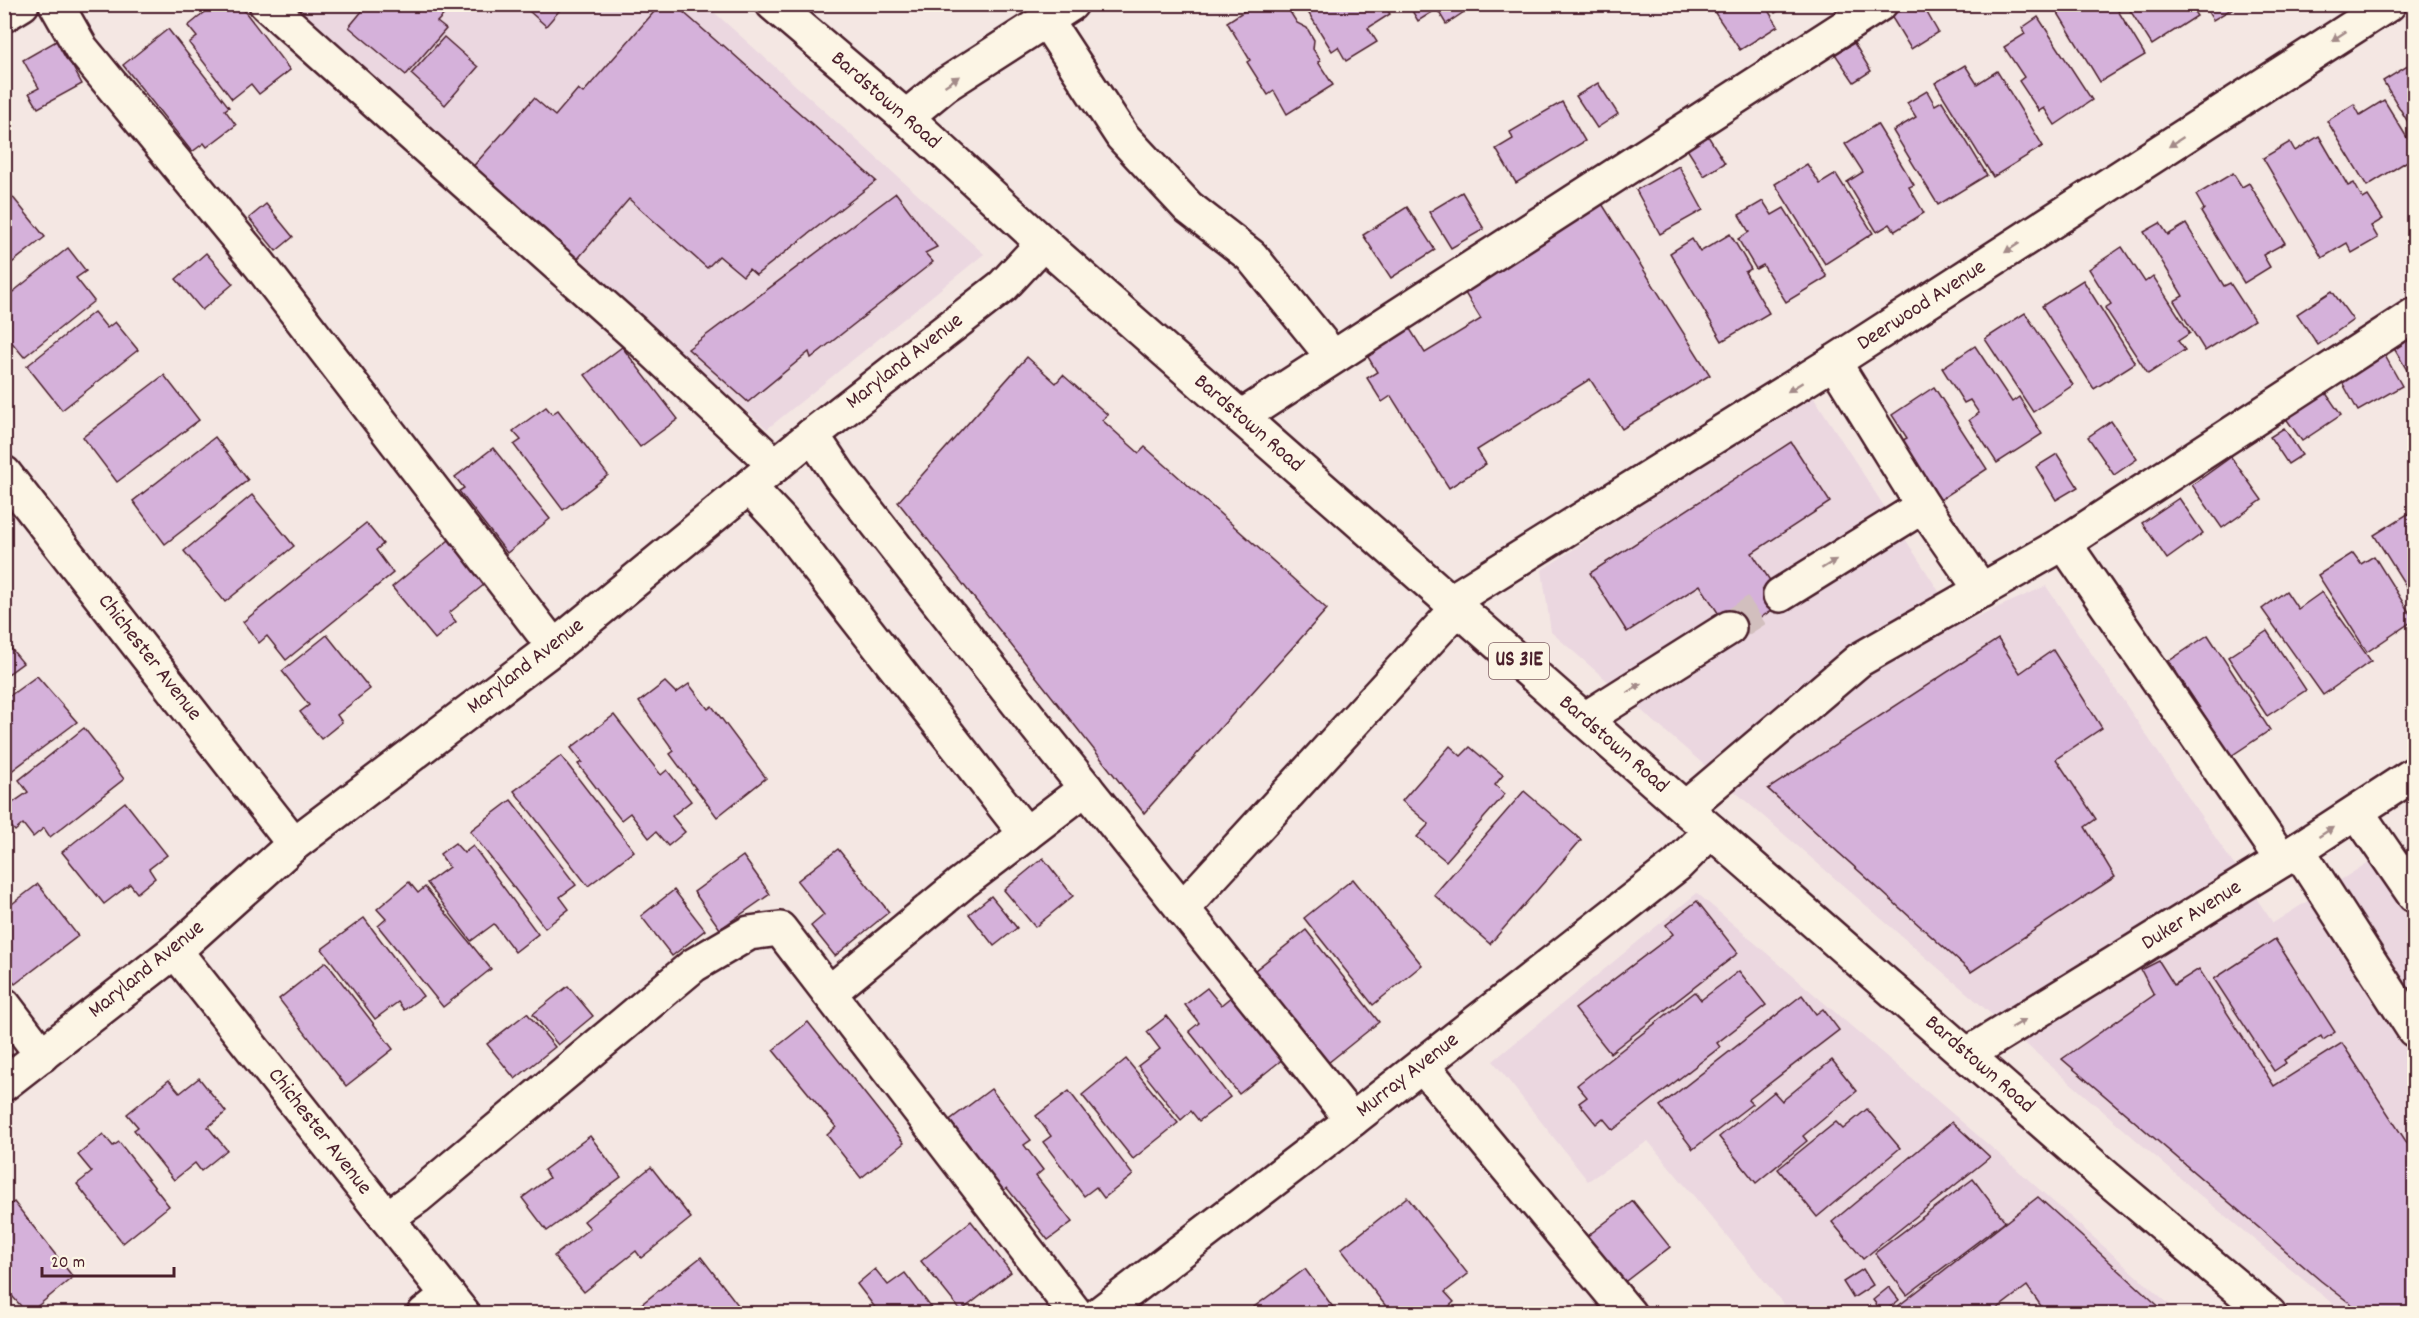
<svg xmlns="http://www.w3.org/2000/svg" width="2419" height="1318" font-family="Dekko,sans-serif">
<style>
.built{fill:#ebd7e0}
.building{fill:#d5b1da;stroke:#4a1f2b;stroke-width:1.5}
.lines{fill:none;stroke-linecap:round;stroke-linejoin:round}
.minor-tunnel{stroke:#d2bfbe;stroke-width:33;stroke-dasharray:33 16;stroke-linecap:butt}
.minor-casing{stroke:#4a1f2b;stroke-width:38}
.major-casing{stroke:#4a1f2b;stroke-width:38}
.minor{stroke:#fcf5e5;stroke-width:33}
.major{stroke:#fcf5e5;stroke-width:33}
.oneway{fill:#a38a88}
.labels{text-anchor:middle;dominant-baseline:central;stroke-width:5;stroke-linejoin:round;paint-order:stroke}
.shield{fill:#fcf5e5;stroke:#7f5f63;stroke-width:1.5}
.shield-label{font-size:21px;font-weight:bold;fill:#4a1f2b}
.street-label{font-size:22px;fill:#4a1f2b;stroke:#fcf5e5}
</style>
<rect width="100%" height="100%" fill="#f4e7e3"/>
<filter id="ink" filterUnits="userSpaceOnUse"><feTurbulence type="fractalNoise" baseFrequency=".0167" numOctaves="2"/><feDisplacementMap in="SourceGraphic" scale="12" xChannelSelector="R" yChannelSelector="G"/><feConvolveMatrix kernelMatrix="1 2 1 2 8 2 1 2 1" color-interpolation-filters="sRGB"/></filter>
<g filter="url(#ink)">
<g class="built">
<path d="M 288,5 L 706,5 L 984,254 L 767,429 Z"/>
<path d="M 1811,393 L 1960,624 L 2046,586 L 2273,923 L 2369,862 L 2414,926 L 2414,1313 L 2344,1313 L 2202,1197 L 1551,632 L 1542,570 Z"/>
<path d="M 1697,893 L 2005,1159 L 2179,1313 L 1791,1313 L 1648,1141 L 1588,1181 L 1493,1061 Z"/>
</g>
<g class="building">
<path d="M 215,4 L 230,4 L 232,8 L 239,4 L 290,70 L 259,94 L 251,84 L 232,99 L 189,43 L 197,37 L 188,26 Z"/>
<path d="M 368,4 L 454,4 L 437,22 L 446,29 L 406,75 L 349,27 Z"/>
<path d="M 521,4 L 565,4 L 546,26 Z"/>
<path d="M 661,4 L 674,4 L 722,46 L 723,45 L 876,181 L 756,275 L 749,269 L 743,276 L 719,256 L 707,268 L 629,199 L 575,262 L 469,171 L 534,98 L 555,116 L 578,89 L 583,93 Z"/>
<path d="M 1255,4 L 1285,4 L 1297,23 L 1307,28 L 1314,40 L 1313,49 L 1321,61 L 1318,62 L 1333,85 L 1287,114 L 1274,91 L 1268,95 L 1247,62 L 1250,60 L 1227,22 Z"/>
<path d="M 1303,4 L 1384,4 L 1390,14 L 1368,28 L 1377,42 L 1346,61 L 1338,47 L 1332,51 Z"/>
<path d="M 1408,4 L 1468,4 L 1470,8 L 1446,24 L 1437,9 L 1418,21 Z"/>
<path d="M 1728,4 L 1764,4 L 1778,26 L 1740,50 L 1715,13 Z"/>
<path d="M 1769,4 L 1789,4 L 1775,13 Z"/>
<path d="M 1910,4 L 1922,4 L 1938,32 L 1911,49 L 1891,16 Z"/>
<path d="M 2073,4 L 2082,4 L 2085,10 L 2094,4 L 2114,4 L 2145,55 L 2100,82 L 2058,13 Z"/>
<path d="M 2126,4 L 2189,4 L 2197,16 L 2152,45 Z"/>
<path d="M 2203,4 L 2240,4 L 2213,20 Z"/>
<path d="M 2038,17 L 2092,100 L 2055,125 L 2044,108 L 2039,111 L 2019,81 L 2024,77 L 2004,47 L 2025,34 L 2022,28 Z"/>
<path d="M 168,29 L 229,107 L 225,110 L 236,125 L 207,147 L 204,143 L 192,152 L 123,65 Z"/>
<path d="M 444,37 L 478,67 L 445,105 L 411,74 Z"/>
<path d="M 58,40 L 82,84 L 38,108 L 29,93 L 39,88 L 23,60 Z"/>
<path d="M 1854,43 L 1871,71 L 1854,82 L 1835,54 Z"/>
<path d="M 2414,62 L 2414,132 L 2383,81 Z"/>
<path d="M 1965,65 L 1977,84 L 1997,71 L 2043,146 L 1993,177 L 1935,83 Z"/>
<path d="M 1598,83 L 1618,114 L 1597,128 L 1576,96 Z"/>
<path d="M 1927,91 L 1935,105 L 1942,101 L 1987,175 L 1938,205 L 1893,131 L 1916,117 L 1907,103 Z"/>
<path d="M 2384,100 L 2414,149 L 2414,157 L 2367,186 L 2327,121 L 2354,104 L 2360,115 Z"/>
<path d="M 1562,102 L 1585,141 L 1516,183 L 1496,149 L 1513,139 L 1510,132 Z"/>
<path d="M 1877,124 L 1914,185 L 1909,187 L 1924,213 L 1895,231 L 1890,224 L 1877,232 L 1847,182 L 1863,172 L 1845,144 Z"/>
<path d="M 1703,128 L 1725,163 L 1704,176 L 1682,141 Z"/>
<path d="M 2319,136 L 2348,186 L 2354,183 L 2363,199 L 2368,196 L 2383,219 L 2371,226 L 2378,238 L 2352,253 L 2347,243 L 2322,258 L 2263,158 L 2290,142 L 2295,151 Z"/>
<path d="M 1807,164 L 1820,184 L 1836,174 L 1873,233 L 1825,264 L 1775,184 Z"/>
<path d="M 1679,166 L 1703,210 L 1660,234 L 1636,190 Z"/>
<path d="M 2233,173 L 2242,187 L 2249,183 L 2285,243 L 2263,255 L 2270,267 L 2244,283 L 2201,212 L 2204,209 L 2196,195 Z"/>
<path d="M 7,190 L 45,237 L 4,269 L 4,192 Z"/>
<path d="M 1462,192 L 1484,229 L 1451,248 L 1429,212 Z"/>
<path d="M 896,193 L 937,247 L 925,253 L 933,262 L 811,358 L 809,352 L 748,402 L 688,349 Z"/>
<path d="M 1599,199 L 1710,375 L 1622,429 L 1590,379 L 1477,450 L 1486,464 L 1449,488 L 1391,396 L 1382,402 L 1367,378 L 1377,372 L 1362,347 L 1405,321 L 1425,353 L 1481,319 L 1460,285 Z"/>
<path d="M 1763,201 L 1772,215 L 1784,208 L 1827,277 L 1786,302 L 1763,265 L 1756,269 L 1738,239 L 1749,232 L 1739,215 Z"/>
<path d="M 266,204 L 293,237 L 276,251 L 249,218 Z"/>
<path d="M 1407,207 L 1435,250 L 1391,278 L 1363,235 Z"/>
<path d="M 2160,223 L 2168,235 L 2186,224 L 2224,286 L 2230,283 L 2254,320 L 2205,351 L 2174,301 L 2183,296 L 2144,232 Z"/>
<path d="M 1730,234 L 1751,269 L 1745,272 L 1769,313 L 1722,341 L 1670,253 L 1692,239 L 1700,252 Z"/>
<path d="M 2122,247 L 2145,282 L 2153,276 L 2190,333 L 2178,341 L 2185,350 L 2148,374 L 2105,308 L 2111,304 L 2089,269 Z"/>
<path d="M 68,248 L 86,271 L 76,278 L 94,301 L 24,357 L 4,333 L 4,299 Z"/>
<path d="M 206,253 L 233,284 L 202,310 L 176,279 Z"/>
<path d="M 2083,280 L 2135,363 L 2094,389 L 2042,306 Z"/>
<path d="M 2332,291 L 2353,320 L 2318,345 L 2297,314 Z"/>
<path d="M 94,312 L 107,328 L 115,322 L 138,350 L 62,410 L 27,366 Z"/>
<path d="M 2025,313 L 2073,385 L 2033,412 L 1985,339 Z"/>
<path d="M 2412,332 L 2414,337 L 2414,382 L 2392,345 Z"/>
<path d="M 2379,345 L 2402,386 L 2358,411 L 2336,371 Z"/>
<path d="M 1975,346 L 2012,402 L 2019,397 L 2042,434 L 1997,463 L 1969,420 L 1979,413 L 1970,400 L 1964,403 L 1942,368 Z"/>
<path d="M 622,347 L 678,419 L 640,447 L 585,375 Z"/>
<path d="M 1027,357 L 1056,383 L 1063,375 L 1108,415 L 1102,420 L 1139,453 L 1145,447 L 1327,609 L 1144,813 L 898,502 Z"/>
<path d="M 164,375 L 199,420 L 117,482 L 83,437 Z"/>
<path d="M 2319,383 L 2341,415 L 2302,441 L 2280,410 Z"/>
<path d="M 1934,387 L 1987,469 L 1940,500 L 1901,441 L 1907,438 L 1892,415 Z"/>
<path d="M 546,407 L 552,414 L 558,410 L 608,475 L 563,510 L 514,445 L 521,440 L 513,431 Z"/>
<path d="M 2111,421 L 2137,459 L 2114,475 L 2088,437 Z"/>
<path d="M 2284,428 L 2302,455 L 2288,464 L 2270,437 Z"/>
<path d="M 215,437 L 248,480 L 165,544 L 133,501 Z"/>
<path d="M 1791,442 L 1830,502 L 1752,553 L 1784,602 L 1733,636 L 1700,585 L 1627,632 L 1590,573 Z"/>
<path d="M 493,448 L 550,519 L 507,553 L 459,491 L 464,488 L 455,477 Z"/>
<path d="M 2057,454 L 2078,487 L 2056,500 L 2036,467 Z"/>
<path d="M 2231,457 L 2262,500 L 2222,528 L 2192,485 Z"/>
<path d="M 252,495 L 294,546 L 225,602 L 184,551 Z"/>
<path d="M 2179,498 L 2203,533 L 2167,559 L 2142,523 Z"/>
<path d="M 2414,510 L 2414,599 L 2374,535 Z"/>
<path d="M 366,523 L 383,544 L 376,550 L 393,573 L 286,660 L 267,636 L 259,643 L 243,622 Z"/>
<path d="M 449,540 L 485,584 L 449,613 L 456,622 L 435,639 L 392,587 Z"/>
<path d="M 2353,553 L 2361,564 L 2374,556 L 2414,620 L 2367,652 L 2318,575 Z"/>
<path d="M 2286,591 L 2298,609 L 2322,592 L 2371,661 L 2323,695 L 2262,609 Z"/>
<path d="M 2267,631 L 2306,690 L 2267,716 L 2228,657 Z"/>
<path d="M 327,635 L 370,689 L 337,715 L 342,722 L 321,739 L 300,712 L 309,705 L 282,671 Z"/>
<path d="M 2208,635 L 2270,730 L 2231,756 L 2169,661 Z"/>
<path d="M 1998,639 L 2020,673 L 2053,650 L 2102,728 L 2056,759 L 2096,819 L 2085,827 L 2115,877 L 1971,972 L 1768,789 Z"/>
<path d="M 4,640 L 23,663 L 4,677 Z"/>
<path d="M 37,676 L 77,722 L 6,775 L 4,700 Z"/>
<path d="M 665,682 L 676,693 L 689,684 L 708,709 L 712,706 L 766,778 L 717,817 L 670,754 L 674,751 L 639,702 Z"/>
<path d="M 614,715 L 661,775 L 667,770 L 691,801 L 672,816 L 685,832 L 668,846 L 656,832 L 649,838 L 630,813 L 621,820 L 578,764 L 582,762 L 571,748 Z"/>
<path d="M 84,728 L 124,779 L 50,837 L 44,828 L 33,837 L 23,824 L 15,831 L 4,818 L 4,809 L 28,792 L 19,780 Z"/>
<path d="M 1450,746 L 1461,756 L 1470,747 L 1503,775 L 1495,785 L 1505,794 L 1446,861 L 1417,837 L 1429,824 L 1402,801 Z"/>
<path d="M 561,756 L 634,851 L 588,886 L 514,791 Z"/>
<path d="M 1524,791 L 1581,840 L 1490,944 L 1434,895 Z"/>
<path d="M 511,800 L 576,885 L 560,897 L 569,909 L 545,928 L 470,831 Z"/>
<path d="M 125,802 L 167,855 L 149,869 L 155,878 L 137,893 L 130,884 L 104,904 L 62,852 Z"/>
<path d="M 455,843 L 464,853 L 473,846 L 538,934 L 515,952 L 494,924 L 471,941 L 427,883 L 449,867 L 440,854 Z"/>
<path d="M 838,849 L 889,912 L 835,956 L 811,926 L 824,915 L 797,881 Z"/>
<path d="M 743,856 L 770,894 L 720,929 L 694,892 Z"/>
<path d="M 1043,858 L 1073,896 L 1035,927 L 1004,890 Z"/>
<path d="M 1353,879 L 1422,965 L 1373,1005 L 1304,918 Z"/>
<path d="M 409,882 L 418,893 L 425,887 L 491,969 L 443,1007 L 378,926 L 386,919 L 377,909 Z"/>
<path d="M 38,884 L 78,936 L 15,984 L 4,971 L 4,910 Z"/>
<path d="M 674,890 L 705,930 L 672,956 L 641,916 Z"/>
<path d="M 991,896 L 1017,928 L 994,946 L 969,914 Z"/>
<path d="M 1697,901 L 1738,953 L 1610,1053 L 1575,1009 L 1673,934 L 1666,925 Z"/>
<path d="M 364,918 L 423,996 L 404,1010 L 398,1002 L 375,1019 L 322,949 Z"/>
<path d="M 1306,930 L 1379,1022 L 1323,1067 L 1250,974 Z"/>
<path d="M 2275,939 L 2335,1032 L 2323,1040 L 2321,1036 L 2284,1060 L 2286,1063 L 2274,1071 L 2214,979 Z"/>
<path d="M 2159,961 L 2174,985 L 2199,969 L 2274,1086 L 2342,1043 L 2409,1146 L 2414,1143 L 2414,1314 L 2364,1314 L 2321,1281 L 2062,1059 L 2154,995 L 2141,970 Z"/>
<path d="M 326,962 L 393,1049 L 346,1086 L 279,999 Z"/>
<path d="M 1739,971 L 1766,1005 L 1717,1043 L 1720,1047 L 1613,1130 L 1603,1118 L 1596,1124 L 1579,1103 L 1587,1097 L 1577,1085 L 1695,992 L 1701,1000 Z"/>
<path d="M 568,986 L 593,1016 L 558,1045 L 533,1014 Z"/>
<path d="M 1207,988 L 1221,1005 L 1237,992 L 1288,1055 L 1239,1094 L 1189,1031 L 1199,1023 L 1185,1005 Z"/>
<path d="M 1802,995 L 1816,1014 L 1823,1009 L 1839,1030 L 1748,1100 L 1752,1104 L 1693,1149 L 1660,1106 Z"/>
<path d="M 527,1013 L 555,1047 L 515,1079 L 487,1044 Z"/>
<path d="M 1167,1016 L 1230,1097 L 1199,1121 L 1191,1111 L 1181,1120 L 1138,1066 L 1160,1049 L 1147,1032 Z"/>
<path d="M 808,1022 L 904,1143 L 861,1178 L 827,1135 L 836,1127 L 773,1050 Z"/>
<path d="M 1126,1059 L 1178,1123 L 1133,1159 L 1082,1095 Z"/>
<path d="M 1832,1060 L 1857,1091 L 1803,1136 L 1807,1141 L 1756,1183 L 1719,1137 L 1774,1092 L 1782,1101 Z"/>
<path d="M 199,1078 L 226,1112 L 208,1127 L 227,1150 L 201,1171 L 195,1163 L 174,1180 L 134,1130 L 138,1127 L 127,1114 L 169,1080 L 180,1093 Z"/>
<path d="M 991,1089 L 1031,1140 L 1024,1145 L 1043,1170 L 1036,1176 L 1072,1222 L 1048,1240 L 1007,1188 L 1001,1192 L 947,1122 Z"/>
<path d="M 1069,1091 L 1133,1175 L 1104,1198 L 1096,1187 L 1084,1196 L 1043,1142 L 1051,1136 L 1036,1116 Z"/>
<path d="M 1867,1109 L 1900,1148 L 1817,1217 L 1778,1169 L 1836,1122 L 1843,1129 Z"/>
<path d="M 1952,1122 L 1990,1157 L 1863,1259 L 1832,1222 Z"/>
<path d="M 103,1134 L 113,1146 L 119,1142 L 169,1206 L 123,1243 L 77,1184 L 92,1172 L 78,1155 Z"/>
<path d="M 590,1136 L 621,1177 L 547,1231 L 522,1198 L 549,1178 L 544,1170 Z"/>
<path d="M 651,1167 L 691,1218 L 641,1258 L 636,1251 L 584,1292 L 554,1256 L 590,1228 L 584,1221 Z"/>
<path d="M 1973,1179 L 2005,1221 L 1907,1295 L 1875,1253 Z"/>
<path d="M 1407,1197 L 1468,1274 L 1445,1292 L 1454,1302 L 1440,1314 L 1392,1314 L 1341,1249 Z"/>
<path d="M 2038,1197 L 2164,1311 L 2162,1314 L 2032,1314 L 2041,1306 L 2027,1286 L 1990,1314 L 1888,1314 Z"/>
<path d="M 1633,1201 L 1670,1247 L 1622,1284 L 1585,1238 Z"/>
<path d="M 14,1202 L 73,1277 L 28,1314 L 4,1287 L 4,1209 Z"/>
<path d="M 971,1221 L 1011,1272 L 961,1311 L 921,1261 Z"/>
<path d="M 701,1257 L 745,1314 L 629,1314 Z"/>
<path d="M 875,1269 L 888,1285 L 905,1273 L 936,1314 L 880,1314 L 857,1284 Z"/>
<path d="M 1305,1269 L 1338,1314 L 1259,1314 L 1254,1307 Z"/>
<path d="M 1863,1269 L 1873,1285 L 1853,1298 L 1843,1282 Z"/>
<path d="M 1889,1287 L 1899,1300 L 1883,1313 L 1873,1300 Z"/>
</g>
<g class="lines">
<path class="minor-tunnel" d="M 1729,628 L 1780,595"/>
<defs>
<g id="minor">
<path d="M 56,4 L 81,48 L 260,265 L 554,647"/>
<path d="M 266,4 L 634,333 L 775,465"/>
<path d="M 4,15 L 22,4"/>
<path d="M 1046,20 L 1122,136 L 1188,207 L 1251,256 L 1333,357"/>
<path d="M 906,117 L 945,85 L 1071,4"/>
<path d="M 1834,362 L 1923,506 L 1982,591"/>
<path d="M 1241,417 L 1880,4"/>
<path d="M 812,435 L 839,475 L 1028,716 L 1352,1120"/>
<path d="M 4,473 L 294,844"/>
<path d="M 749,487 L 781,521 L 1026,834"/>
<path d="M 2064,543 L 2282,860"/>
<path d="M 1780,595 L 1923,506"/>
<path d="M 1451,601 L 1834,362 L 2389,4"/>
<path d="M 1585,719 L 1729,628"/>
<path d="M 1685,808 L 1859,660 L 2064,543 L 2414,315"/>
<path d="M 2357,812 L 2414,895"/>
<path d="M 2298,850 L 2414,1030"/>
<path d="M 1182,909 L 1458,608"/>
<path d="M 175,951 L 463,1314"/>
<path d="M 829,993 L 962,883 L 1086,788"/>
<path d="M 4,1005 L 42,1055"/>
<path d="M 1968,1054 L 2282,860 L 2414,774"/>
<path d="M 1422,1065 L 1629,1314"/>
<path d="M 4,1084 L 175,951 L 294,844 L 554,647 L 812,435 L 1003,286 L 1043,243"/>
<path d="M 387,1218 L 417,1197 L 694,965 L 749,933 L 780,929 L 1076,1314"/>
<path d="M 424,1314 L 448,1295"/>
<path d="M 1099,1314 L 1352,1120 L 1677,865 L 1711,831"/>
</g>
<path id="major" d="M 773,4 L 906,117 L 1043,243 L 1711,831 L 2107,1178 L 2269,1314"/>
</defs>
<use href="#minor" class="minor-casing"/>
<use href="#major" class="major-casing"/>
<use href="#minor" class="minor"/>
<use href="#major" class="major"/>
</g>
<defs><path id="oneway-solid" d="M-6-.8H1V-3.2L6.5 0L1 3.2V.8H-6Z" transform="scale(1.5)"/></defs>
<g class="oneway">
<use href="#oneway-solid" transform="translate(2339 36) rotate(147)"/>
<use href="#oneway-solid" transform="translate(952 81) rotate(-34)"/>
<use href="#oneway-solid" transform="translate(2176 142) rotate(147)"/>
<use href="#oneway-solid" transform="translate(2012 248) rotate(147)"/>
<use href="#oneway-solid" transform="translate(1795 387) rotate(148)"/>
<use href="#oneway-solid" transform="translate(1829 564) rotate(-32)"/>
<use href="#oneway-solid" transform="translate(1634 688) rotate(-33)"/>
<use href="#oneway-solid" transform="translate(2326 832) rotate(-33)"/>
<use href="#oneway-solid" transform="translate(2018 1024) rotate(-31)"/>
</g>
</g>
<g class="labels">
<rect class="shield" x="1489" y="643" width="60" height="36" rx="4.5"/>
<g class="shield-label">
<text x="1519" y="661">US 31E</text>
</g>
<g class="street-label">
<text transform="translate(885 101) rotate(41)">Bardstown Road</text>
<text transform="translate(1922 306) rotate(-33)">Deerwood Avenue</text>
<text transform="translate(905 362) rotate(-38)">Maryland Avenue</text>
<text transform="translate(1248 424) rotate(41)">Bardstown Road</text>
<text transform="translate(149 658) rotate(52)">Chichester Avenue</text>
<text transform="translate(526 667) rotate(-38)">Maryland Avenue</text>
<text transform="translate(1613 745) rotate(41)">Bardstown Road</text>
<text transform="translate(2192 916) rotate(-32)">Duker Avenue</text>
<text transform="translate(147 970) rotate(-39)">Maryland Avenue</text>
<text transform="translate(1979 1065) rotate(41)">Bardstown Road</text>
<text transform="translate(1408 1076) rotate(-38)">Murray Avenue</text>
<text transform="translate(319 1132) rotate(52)">Chichester Avenue</text>
</g>
</g>
<rect width="2419" height="1318" fill="none" stroke="#fcf5e5" stroke-width="24"/>
<rect x="12" y="12" width="2395" height="1294" fill="none" stroke="#4a1f2b" stroke-width="2" filter="url(#ink)"/>
<path d="M42 1267v9h132v-9" fill="none" stroke="#4a1f2b" stroke-width="3"/>
<text x="51" y="1267" font-size="18" fill="#4a1f2b" stroke="#fcf5e5" stroke-width="4.5" paint-order="stroke">20 m</text>
</svg>
